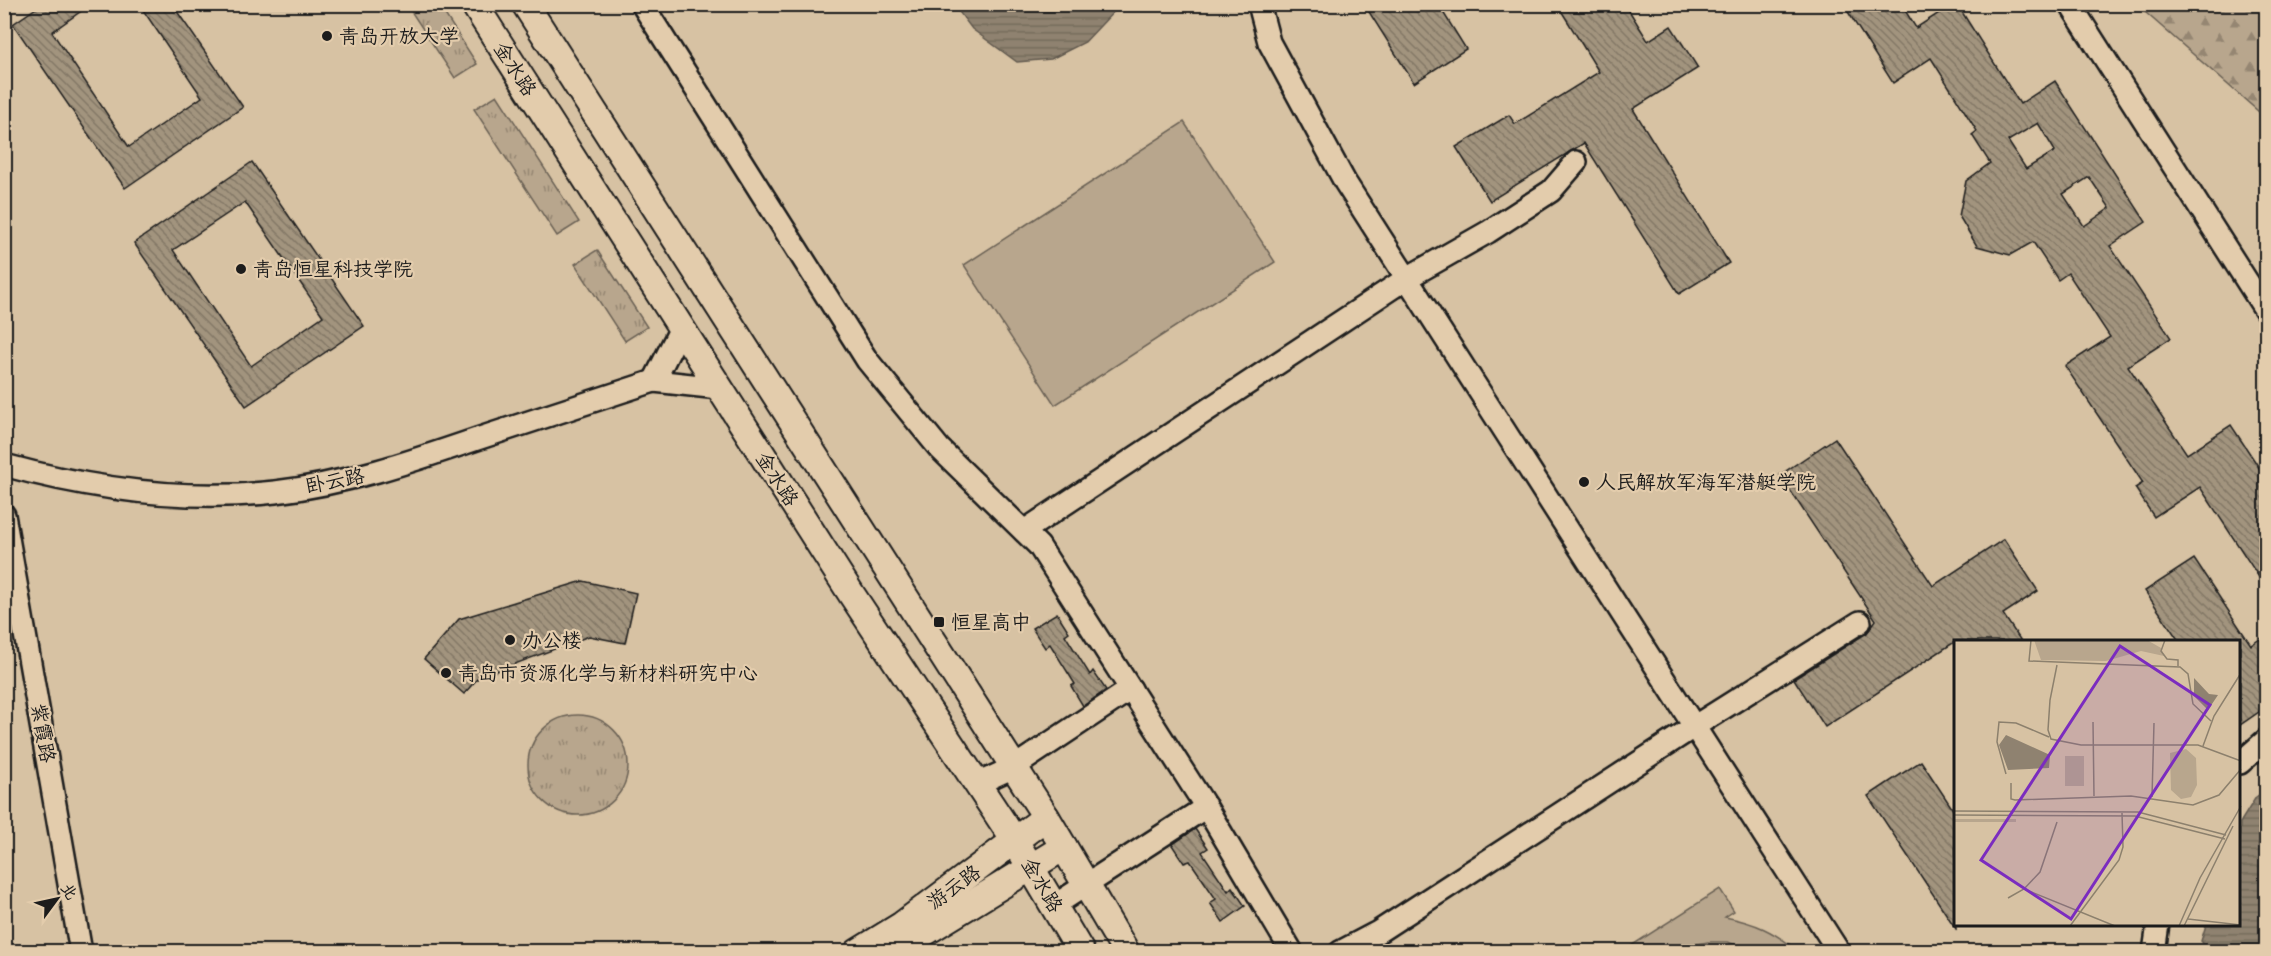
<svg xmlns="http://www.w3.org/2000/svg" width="2271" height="956" font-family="'Comic Neue','LXGW WenKai TC',sans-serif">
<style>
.grass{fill:url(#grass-tufts);stroke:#6a6154;stroke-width:1.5}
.forest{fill:url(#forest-firs);stroke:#6a6154;stroke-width:1.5}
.pitch{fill:#b8a68d;stroke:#6a6154;stroke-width:1.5}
.water{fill:url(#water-rules);stroke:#61594e;stroke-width:1.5}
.building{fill:url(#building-back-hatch);stroke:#1c1c1c;stroke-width:1.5;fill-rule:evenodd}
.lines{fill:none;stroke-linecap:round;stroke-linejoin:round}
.minor-casing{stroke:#1c1c1c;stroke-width:26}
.major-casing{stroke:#1c1c1c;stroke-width:30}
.minor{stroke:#e3ccac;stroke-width:21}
.major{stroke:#e3ccac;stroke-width:26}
.poi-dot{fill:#1c1c1c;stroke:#e3ccac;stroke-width:2}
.labels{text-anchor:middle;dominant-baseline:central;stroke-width:4.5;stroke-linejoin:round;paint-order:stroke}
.poi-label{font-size:20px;fill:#1c1c1c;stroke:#e3ccac;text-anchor:start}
.street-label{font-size:20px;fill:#1c1c1c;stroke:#e3ccac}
.inset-road{fill:none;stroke:#8c806d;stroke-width:1.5}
.view{fill:#7b2cbf;fill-opacity:0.15;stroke:#7b2cbf;stroke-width:3}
.inset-edge{fill:none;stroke:#1c1c1c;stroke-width:3}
</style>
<defs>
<pattern id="grass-tufts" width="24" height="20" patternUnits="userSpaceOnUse" patternTransform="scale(1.5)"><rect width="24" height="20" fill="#b8a68d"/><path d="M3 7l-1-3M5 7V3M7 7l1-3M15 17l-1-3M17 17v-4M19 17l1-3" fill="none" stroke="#958672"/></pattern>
<pattern id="forest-firs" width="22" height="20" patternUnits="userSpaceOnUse" patternTransform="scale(1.5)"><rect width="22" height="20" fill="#b8a68d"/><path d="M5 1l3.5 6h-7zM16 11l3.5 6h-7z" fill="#958672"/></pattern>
<pattern id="water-rules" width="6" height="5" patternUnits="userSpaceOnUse" patternTransform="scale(1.5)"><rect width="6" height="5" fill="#8f8270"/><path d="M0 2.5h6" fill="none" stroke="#746a5b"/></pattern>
<pattern id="building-back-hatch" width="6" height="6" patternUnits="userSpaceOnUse" patternTransform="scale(1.5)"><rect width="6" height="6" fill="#a2947e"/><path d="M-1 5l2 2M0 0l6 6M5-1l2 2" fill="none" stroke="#837866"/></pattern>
</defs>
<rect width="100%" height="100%" fill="#d7c2a3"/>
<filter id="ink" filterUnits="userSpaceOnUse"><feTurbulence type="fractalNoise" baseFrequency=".0167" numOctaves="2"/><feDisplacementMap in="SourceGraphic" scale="12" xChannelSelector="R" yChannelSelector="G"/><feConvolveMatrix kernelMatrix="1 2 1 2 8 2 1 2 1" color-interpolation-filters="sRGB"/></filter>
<g filter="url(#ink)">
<g class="grass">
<path d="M 407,5 L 439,5 L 477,64 L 455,78 Z"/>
<path d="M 497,95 L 579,222 L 557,236 L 474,109 Z"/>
<path d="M 597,250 L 647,327 L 625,341 L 575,264 Z"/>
<circle cx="578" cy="765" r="50"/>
</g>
<path class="forest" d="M 2137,5 L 2266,5 L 2266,118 Z"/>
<g class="pitch">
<path d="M 1184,122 L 1275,262 L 1055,405 L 964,265 Z"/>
<path d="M 1720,889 L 1734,911 L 1725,917 C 1756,923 1773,931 1798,951 L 1756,951 L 1727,942 L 1708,942 L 1691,945 L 1695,951 L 1623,951 Z"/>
</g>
<g class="water">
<path d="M 954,5 L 1118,5 L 1118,7 L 1085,42 L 1051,59 L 1017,62 L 972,29 Z"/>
<path d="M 2266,790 L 2266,951 L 2210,951 L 2201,941 L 2206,925 L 2240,924 L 2240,823 L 2256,797 Z"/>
</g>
<g class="building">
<path d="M 42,4 L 91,4 L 52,32 L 129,147 L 202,97 L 139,4 L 172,4 L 243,107 L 125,188 L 13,24 Z"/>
<path d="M 1364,4 L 1438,4 L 1466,49 L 1414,83 Z"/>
<path d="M 1557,4 L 1625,4 L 1648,41 L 1671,26 L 1698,68 L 1633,109 L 1729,263 L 1679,294 L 1584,143 L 1490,201 L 1456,147 L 1509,115 L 1515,124 L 1599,72 Z"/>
<path d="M 1843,4 L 1901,4 L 1916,28 L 1953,4 L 1957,4 L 2020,104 L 2055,81 L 2146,222 L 2110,246 L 2171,338 L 2128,366 L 2187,454 L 2231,425 L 2266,478 L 2266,588 L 2200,487 L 2154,517 L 2135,488 L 2143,483 L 2065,366 L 2110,337 L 2068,273 L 2058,280 L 2033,242 L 2010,255 L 1977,246 L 1959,216 L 1966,181 L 1990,163 L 1972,135 L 1977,131 L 1931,58 L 1893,83 ZM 2038,123 L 2055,151 L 2026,169 L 2008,141 ZM 2089,177 L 2110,208 L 2084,226 L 2063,194 Z"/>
<path d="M 252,162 L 364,326 L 246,406 L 134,243 ZM 245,202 L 323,316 L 251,366 L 173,250 Z"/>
<path d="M 1835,438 L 1933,586 L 2004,539 L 2038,591 L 2003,614 L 2021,641 L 1956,641 L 1825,727 L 1794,679 L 1867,633 L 1876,620 L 1780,475 Z"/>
<path d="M 2194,559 L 2251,645 L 2266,635 L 2266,707 L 2240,725 L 2240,641 L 2179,641 L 2145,591 Z"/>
<path d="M 583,581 L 636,593 L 625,643 L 589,636 L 478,678 L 464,694 L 424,659 L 459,619 Z"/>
<path d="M 1057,613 L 1069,632 L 1065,635 L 1090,675 L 1093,671 L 1106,690 L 1083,706 L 1071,686 L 1075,684 L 1050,644 L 1045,648 L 1032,628 Z"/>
<path d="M 1921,761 L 1956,814 L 1956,929 L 1868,796 Z"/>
<path d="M 1195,829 L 1208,848 L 1202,852 L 1228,891 L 1232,887 L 1245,906 L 1223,922 L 1210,903 L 1216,899 L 1190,861 L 1184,863 L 1172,845 Z"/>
</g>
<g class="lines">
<defs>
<g id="minor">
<path d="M 642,4 L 867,360 L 939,448 L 1039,546 L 1206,807 L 1292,952"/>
<path d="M 1259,4 L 1269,42 L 1345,182 L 1839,952"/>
<path d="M 2070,4 L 2266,311"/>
<path d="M 681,328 L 654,381 L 719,388"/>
<path d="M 4,465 C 92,489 184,502 275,492 C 345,484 410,462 477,439 C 536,420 595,400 654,381"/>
<path d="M 4,515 L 81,952"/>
<path d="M 1024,531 L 1407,278 L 1488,232 L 1551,191 L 1576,162"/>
<path d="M 2240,763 L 2266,740"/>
<path d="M 977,784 L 1014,767 L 1131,689"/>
<path d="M 1055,905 L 1206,807"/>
<path d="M 1340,952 L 1378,932 L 1695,726 L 1860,622"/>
<path d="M 2154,952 L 2158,924"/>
</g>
<g id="major">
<path d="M 474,4 L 852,595 L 1015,841 L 1081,952"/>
<path d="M 525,4 L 1046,817 L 1126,952"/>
<path d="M 858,952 L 902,925 L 1046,817"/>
<path d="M 893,952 L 1064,847"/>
</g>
</defs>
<use href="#minor" class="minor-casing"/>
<use href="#major" class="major-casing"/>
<use href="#minor" class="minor"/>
<use href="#major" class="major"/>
</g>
</g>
<g class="poi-dot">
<circle cx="327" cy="36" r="6"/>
<circle cx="241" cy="269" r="6"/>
<circle cx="1584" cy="482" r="6"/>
<rect x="933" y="616" width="12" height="12" rx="3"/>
<circle cx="510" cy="640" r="6"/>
<circle cx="446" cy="673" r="6"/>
</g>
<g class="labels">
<g class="poi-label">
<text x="339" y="36">青岛开放大学</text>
<text x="253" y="269">青岛恒星科技学院</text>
<text x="1596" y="482">人民解放军海军潜艇学院</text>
<text x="951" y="622">恒星高中</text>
<text x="522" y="640">办公楼</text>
<text x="458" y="673">青岛市资源化学与新材料研究中心</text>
</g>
<g class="street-label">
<text transform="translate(515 69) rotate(57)">金水路</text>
<text transform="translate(777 479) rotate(57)">金水路</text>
<text transform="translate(335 481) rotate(-11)">卧云路</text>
<text transform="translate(43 733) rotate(80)">紫霞路</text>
<text transform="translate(1042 885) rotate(59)">金水路</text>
<text transform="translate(954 887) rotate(-36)">游云路</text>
</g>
</g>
<g transform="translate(1954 640)">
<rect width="286" height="286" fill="#d7c2a3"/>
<path d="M 0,179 L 62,179 L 62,182 L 0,182 Z" fill="#b8a68d"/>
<path d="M 80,0 L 193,0 L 207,8 L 210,16 L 187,11 L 152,21 L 87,20 Z" fill="#b8a68d"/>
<path d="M 232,109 L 242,118 L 243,145 L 237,157 L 227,159 L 217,150 L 216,113 ZM 111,116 L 130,116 L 130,146 L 111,146 Z" fill="#b8a68d"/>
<path d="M 240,38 L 255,54 L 264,55 L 254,70 L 240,56 ZM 52,95 L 96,115 L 95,128 L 54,130 L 45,105 Z" fill="#8f8270"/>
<path class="inset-road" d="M 77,0 L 75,21 L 226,27 L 234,34 L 239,64 L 257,81M 211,0 L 207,11 L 213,19 L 224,20 L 224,26M 103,25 L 96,60 L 94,90 L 97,99 L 127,105 L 244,105 L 287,121M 139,82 L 140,156M 249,106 L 260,76 L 287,33M 52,134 L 43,102 L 45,82 L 62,83 L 95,97M 57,143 L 57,159 L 61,160 L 177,156 L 239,165 L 265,155 L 287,129M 198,157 L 200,83M 0,171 L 184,172 L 272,195M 0,175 L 181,176 L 271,199M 70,249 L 161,286M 54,258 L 70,249 L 86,232 L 103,182M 234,279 L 287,285M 116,286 L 165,220 L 169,207 L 168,173M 225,286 L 246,238 L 287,166M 230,286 L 279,186"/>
<path class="view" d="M 166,6 L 256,65 L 117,279 L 27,220 Z"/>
<rect width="286" height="286" class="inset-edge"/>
</g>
<rect width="2271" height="956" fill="none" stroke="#e3ccac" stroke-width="24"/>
<rect x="12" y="12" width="2247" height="932" fill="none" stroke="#1c1c1c" stroke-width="2" filter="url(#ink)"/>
<g transform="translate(57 899) rotate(57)" stroke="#e3ccac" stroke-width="4.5" paint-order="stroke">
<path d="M0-4.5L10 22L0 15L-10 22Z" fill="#1c1c1c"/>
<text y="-9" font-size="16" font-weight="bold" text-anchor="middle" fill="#1c1c1c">北</text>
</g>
</svg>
